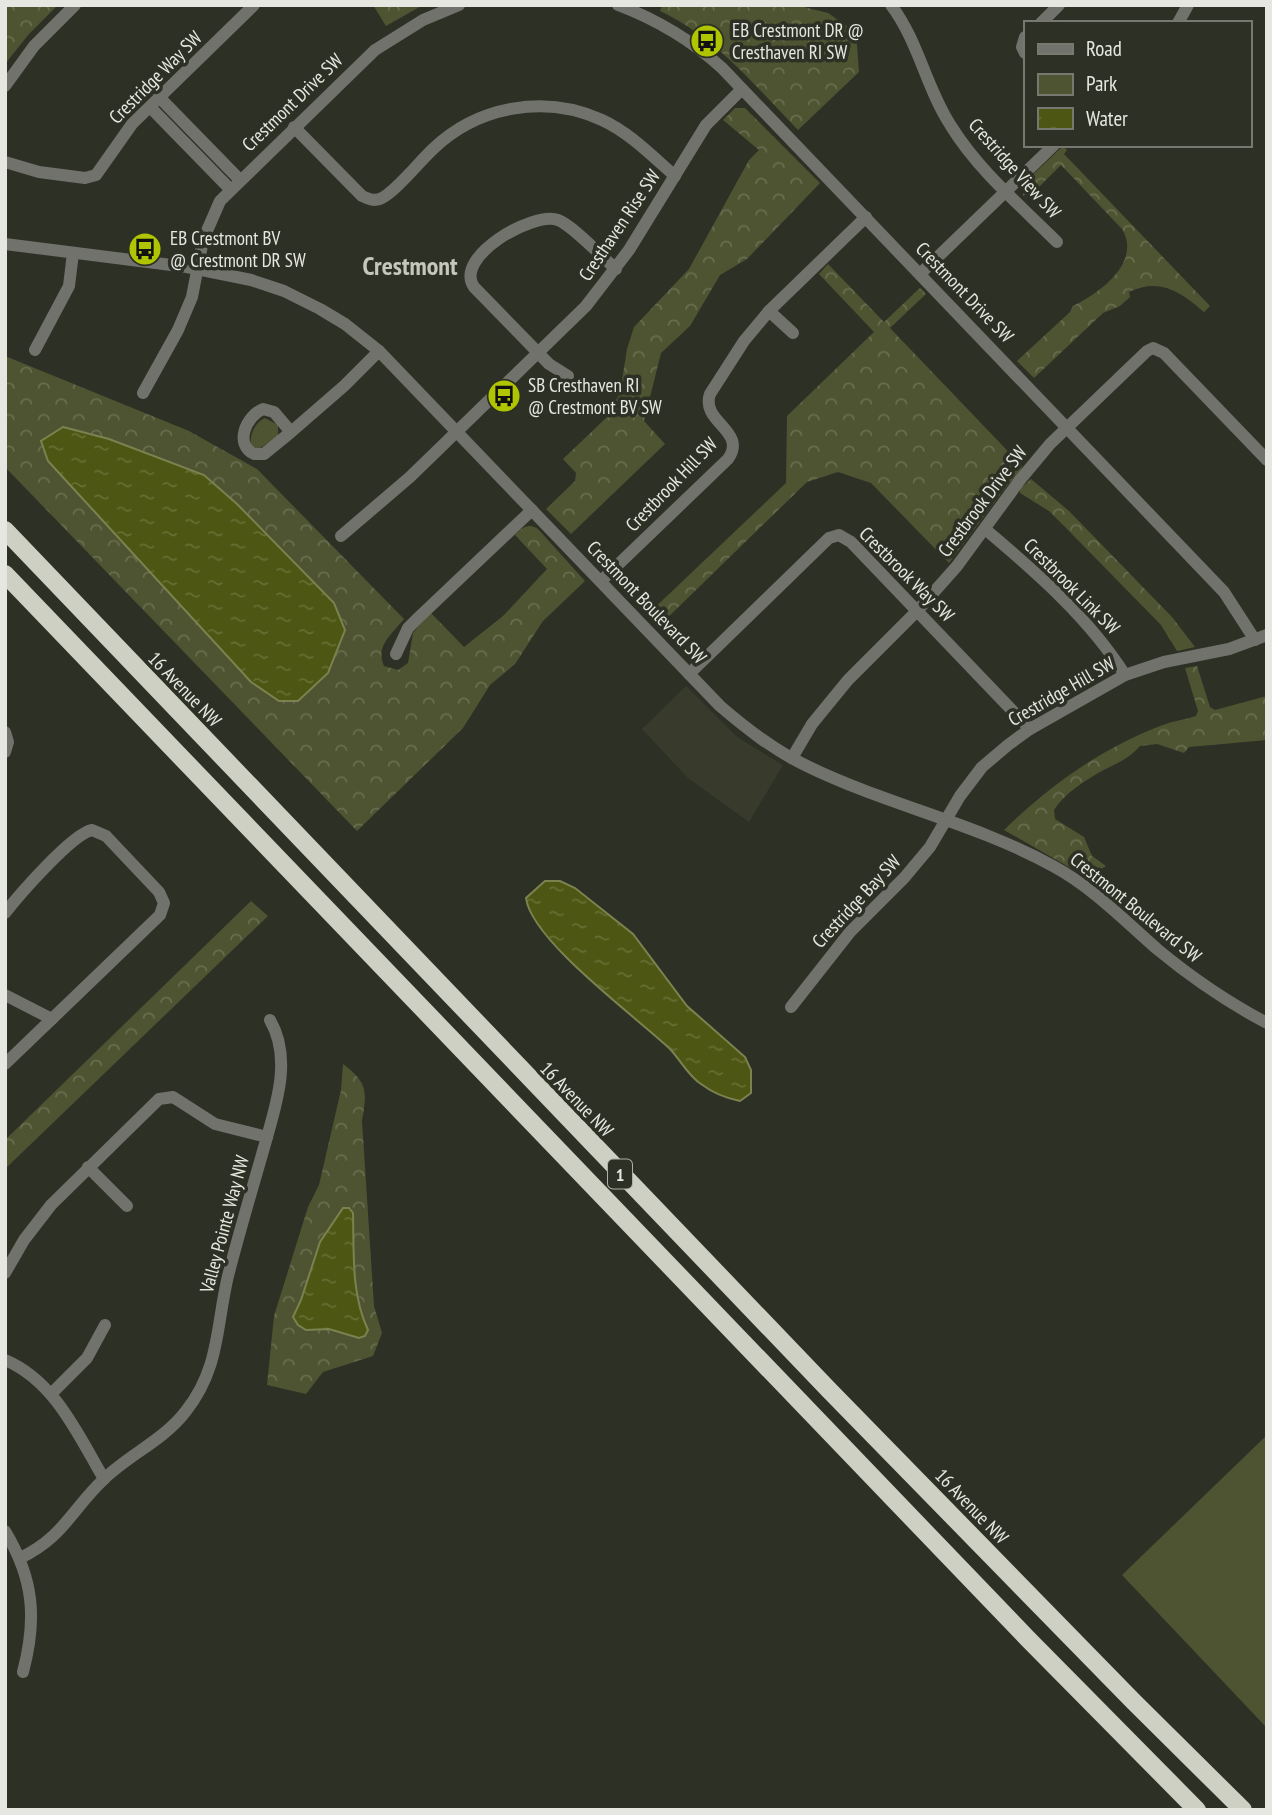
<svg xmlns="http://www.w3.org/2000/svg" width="1272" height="1815" font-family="'PT Sans Narrow',sans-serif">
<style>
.built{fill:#383b2b}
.green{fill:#4e5431}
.forest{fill:url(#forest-crowns)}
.water{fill:url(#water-ripples);stroke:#7b8250;stroke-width:2}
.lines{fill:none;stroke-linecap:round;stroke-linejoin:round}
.minor{stroke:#71726c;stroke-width:12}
.highway{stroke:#cdd0c2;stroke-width:18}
.labels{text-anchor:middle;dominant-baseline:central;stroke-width:7;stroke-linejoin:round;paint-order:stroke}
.shield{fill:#2d3025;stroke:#aeb0a8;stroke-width:2}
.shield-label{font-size:18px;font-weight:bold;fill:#e6e7e0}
.poi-label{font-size:19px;fill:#e6e7e0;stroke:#2d3025;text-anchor:start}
.street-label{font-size:19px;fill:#e6e7e0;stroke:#2d3025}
.district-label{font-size:26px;font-weight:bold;fill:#c4c7ba;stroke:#2d3025}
</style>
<defs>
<pattern id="forest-crowns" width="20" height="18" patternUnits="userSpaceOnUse" patternTransform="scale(1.75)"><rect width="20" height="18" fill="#4e5431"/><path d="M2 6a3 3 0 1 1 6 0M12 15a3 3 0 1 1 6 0" fill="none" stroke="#686d4f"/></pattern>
<pattern id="water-ripples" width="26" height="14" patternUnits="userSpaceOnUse" patternTransform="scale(1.75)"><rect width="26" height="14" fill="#4d5612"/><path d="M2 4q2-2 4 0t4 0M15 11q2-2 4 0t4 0" fill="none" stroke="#676e34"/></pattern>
</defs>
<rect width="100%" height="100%" fill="#2d3025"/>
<path class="built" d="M 686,686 L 737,737 L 783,765 L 749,822 L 688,778 L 642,729 Z"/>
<g class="green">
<path d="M 265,418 L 278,425 L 278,436 L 259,449 L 251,446 C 249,435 255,422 265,418 Z"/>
<path d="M 1267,1435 L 1267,1728 L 1122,1575 Z"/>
</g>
<g class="forest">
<path d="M 5,5 L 58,5 L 29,34 L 5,64 Z"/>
<path d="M 373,5 L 423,5 L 386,26 Z"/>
<path d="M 662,5 L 796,5 L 828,13 L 856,32 L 859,72 L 798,130 C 755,86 716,37 660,11 Z"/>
<path d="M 735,108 L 745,108 L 820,183 L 747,259 L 720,275 L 690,326 L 661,353 L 644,421 L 665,444 L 571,534 L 546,509 L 575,481 L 576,473 L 563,459 L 606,418 L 620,393 L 627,349 L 634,327 L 689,269 L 749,160 L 759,150 L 723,120 Z"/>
<path d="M 1063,146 L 1067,150 L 1064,154 L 1210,306 L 1204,312 C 1181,292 1160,277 1129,292 L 1130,297 L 1120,306 L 1103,313 L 1034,378 L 1017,361 L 1070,312 L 1073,306 C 1100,293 1142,262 1122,229 L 1061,165 L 1037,189 L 1023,196 L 1024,183 Z"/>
<path d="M 828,264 L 884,322 L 920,288 L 926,294 L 890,328 L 1022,466 L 1020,473 L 1009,483 L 949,563 L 871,483 L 838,472 L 807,482 L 659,626 L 648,614 L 786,483 L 787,416 L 874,332 L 819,274 Z"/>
<path d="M 5,356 L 189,431 L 257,469 L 404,619 C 392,634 375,646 384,666 L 398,670 L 408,663 L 413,633 L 430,612 L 464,647 L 503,616 L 547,569 L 515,535 C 523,527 528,523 538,529 L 585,581 L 543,621 L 515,664 L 490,685 L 463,728 L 357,831 L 5,467 Z"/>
<path d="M 1031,479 L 1069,511 L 1172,617 L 1195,647 L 1177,651 L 1161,625 L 1068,530 L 1049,511 L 1020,493 L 1020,489 Z"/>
<path d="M 1197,666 L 1210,707 L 1215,710 L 1267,696 L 1267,740 L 1189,747 L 1184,753 L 1157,744 L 1140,746 C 1129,759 1117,763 1102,771 C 1084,781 1065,793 1054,810 L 1055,819 L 1084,837 L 1092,856 L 1106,866 L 1088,878 L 1004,830 C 1048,787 1098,751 1155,728 C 1168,722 1183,720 1196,716 L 1198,711 L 1185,668 Z"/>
<path d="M 251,901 L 268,916 L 5,1169 L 5,1140 Z"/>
<path d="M 343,1064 C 368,1083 367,1091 362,1121 L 374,1306 L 382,1333 L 373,1356 L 323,1372 L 306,1394 L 267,1385 L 274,1316 L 308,1207 L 319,1185 L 341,1090 Z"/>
</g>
<g class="water">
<path d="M 63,427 L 109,439 L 204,475 L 237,504 L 334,603 L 345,630 L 328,673 L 298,701 L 279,701 L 251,682 L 48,461 L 41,441 Z"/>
<path d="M 545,881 L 560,881 L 575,888 L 633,934 L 687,1006 L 745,1057 L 751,1070 L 751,1093 L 740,1101 C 725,1098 713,1093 701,1084 C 688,1076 680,1059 669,1048 C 635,1016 531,940 526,898 Z"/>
<path d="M 343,1208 L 349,1208 L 353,1213 C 354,1251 351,1295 368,1330 L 365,1336 L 359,1338 L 329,1329 L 306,1330 L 298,1325 L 293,1317 L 301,1300 L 320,1242 Z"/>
</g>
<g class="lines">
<g class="minor">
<path d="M 618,5 C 658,20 691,40 722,68 L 1224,592 L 1255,640"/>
<path d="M 891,5 C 919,42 926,88 951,126 C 978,170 1021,206 1057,242"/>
<path d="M 1041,23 L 1059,5"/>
<path d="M 1178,23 L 1188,5"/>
<path d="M 1025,37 L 1022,47 L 1025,53"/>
<path d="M 5,86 L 34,46 L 75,5"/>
<path d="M 159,97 L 240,180"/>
<path d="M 150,107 L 230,189"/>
<path d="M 294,127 L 362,196 C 368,199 375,202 382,198 C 397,190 419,162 433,149 C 478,106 545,94 602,120 C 630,133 652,156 675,176"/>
<path d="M 5,162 L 39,172 L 85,178 L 96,175 L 132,124 L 254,5"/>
<path d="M 5,244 L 187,267 L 251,280 L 284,291 L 320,309 L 345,324 L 379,351 L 720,706 C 747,729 775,751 807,766 C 887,805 975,823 1053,866 C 1092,887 1124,920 1157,949 C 1192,978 1227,1002 1267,1023"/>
<path d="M 920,274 L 1054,145"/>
<path d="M 769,311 L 793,333"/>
<path d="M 35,350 L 69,286 L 73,253"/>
<path d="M 568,376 L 549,364 L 474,287 C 453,257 533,211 558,220 C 572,225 603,258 616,269"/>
<path d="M 143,393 L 178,330 L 192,297 L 203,240 L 220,201 L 375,50 L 423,20 L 459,5"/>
<path d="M 291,432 L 274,412 L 263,409 C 246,416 234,444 254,454 L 264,454 L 291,432 L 344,386 L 379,351"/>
<path d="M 985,529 C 1036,572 1089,618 1125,675"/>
<path d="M 341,536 L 410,477 L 586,306 L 629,250 L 706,125 L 742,89"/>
<path d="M 601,581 L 728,459 C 748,431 700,422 710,394 L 744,341 L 769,311 L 866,217"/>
<path d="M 396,654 L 408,628 L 418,618 L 532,510"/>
<path d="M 689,674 L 829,538 L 839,535 L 851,542 L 1030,729"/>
<path d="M 5,732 L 8,742 L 5,752"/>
<path d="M 792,758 L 812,724 L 848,680 L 918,610 L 957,566 L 1020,480 L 1050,444 L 1147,351 L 1153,348 L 1164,353 L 1267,460"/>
<path d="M 5,913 C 19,895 72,834 92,830 L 106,836 L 159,892 L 164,903 L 160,915 L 5,1064"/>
<path d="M 5,995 L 52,1019"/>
<path d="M 791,1007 L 850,932 L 904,878 L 930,847 L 960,796 L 982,767 L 1008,745 L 1030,729 L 1125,675 L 1164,662 L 1229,649 L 1267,635"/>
<path d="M 267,1137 C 278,1099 291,1056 270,1020"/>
<path d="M 88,1167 L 127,1206"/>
<path d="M 5,1273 L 24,1240 L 51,1205 L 159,1099 L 173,1097 L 215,1124 L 267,1137 C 254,1183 240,1229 228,1276 C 216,1326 220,1368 186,1411 C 164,1440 130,1454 104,1479 C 72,1509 63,1538 20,1558"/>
<path d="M 5,1360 C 55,1381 78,1435 104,1479"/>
<path d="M 51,1394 L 87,1358 L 105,1325"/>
<path d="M 5,1531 C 34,1579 37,1619 23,1672"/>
</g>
<g class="highway">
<path d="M 5,530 L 829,1390 L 1134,1702 L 1243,1810"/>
<path d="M 5,574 L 1028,1639 L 1197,1810"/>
</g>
</g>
<defs>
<symbol id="bus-disc" viewBox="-11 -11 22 22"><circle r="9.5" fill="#b0c501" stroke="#2d3025"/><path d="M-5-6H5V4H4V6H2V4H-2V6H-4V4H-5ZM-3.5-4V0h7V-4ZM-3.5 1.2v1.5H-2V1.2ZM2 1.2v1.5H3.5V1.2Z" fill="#111"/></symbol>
</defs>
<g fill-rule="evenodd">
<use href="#bus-disc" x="688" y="22" width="38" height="38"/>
<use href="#bus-disc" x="126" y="230" width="38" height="38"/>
<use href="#bus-disc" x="485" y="377" width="38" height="38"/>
</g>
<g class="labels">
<rect class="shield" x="608" y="1159.5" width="24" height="29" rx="5"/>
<g class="shield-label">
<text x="620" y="1174">1</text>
</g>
<g class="poi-label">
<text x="732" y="30">EB Crestmont DR @<tspan x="732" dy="22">Cresthaven RI SW</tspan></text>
<text x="170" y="238">EB Crestmont BV<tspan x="170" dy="22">@ Crestmont DR SW</tspan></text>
<text x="528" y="385">SB Cresthaven RI<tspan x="528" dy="22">@ Crestmont BV SW</tspan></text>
</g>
<g class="street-label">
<text transform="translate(155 77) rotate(-45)">Crestridge Way SW</text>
<text transform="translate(292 102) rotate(-44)">Crestmont Drive SW</text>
<text transform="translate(1015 168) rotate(48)">Crestridge View SW</text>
<text transform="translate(619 225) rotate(-56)">Cresthaven Rise SW</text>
<text transform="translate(965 292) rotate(46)">Crestmont Drive SW</text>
<text transform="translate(671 484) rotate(-46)">Crestbrook Hill SW</text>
<text transform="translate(982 501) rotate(-53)">Crestbrook Drive SW</text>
<text transform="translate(907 574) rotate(45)">Crestbrook Way SW</text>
<text transform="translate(1072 586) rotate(45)">Crestbrook Link SW</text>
<text transform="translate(647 602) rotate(46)">Crestmont Boulevard SW</text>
<text transform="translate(185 689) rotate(46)">16 Avenue NW</text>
<text transform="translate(1061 691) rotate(-30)">Crestridge Hill SW</text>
<text transform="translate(856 901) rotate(-47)">Crestridge Bay SW</text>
<text transform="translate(1136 907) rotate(39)">Crestmont Boulevard SW</text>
<text transform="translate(577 1099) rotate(46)">16 Avenue NW</text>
<text transform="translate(224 1224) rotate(-75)">Valley Pointe Way NW</text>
<text transform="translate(972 1506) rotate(46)">16 Avenue NW</text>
</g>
<g class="district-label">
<text x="410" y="265">Crestmont</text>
</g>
</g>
<rect width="1272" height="1815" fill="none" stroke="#e6e7e0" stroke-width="14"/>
<rect x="1024" y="21" width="228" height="126" fill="#2d3025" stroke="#777970" stroke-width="2"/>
<rect x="1038" y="44" width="35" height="10" fill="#71726c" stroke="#777970" stroke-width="2"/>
<text x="1086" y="56" font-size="21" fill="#e6e7e0">Road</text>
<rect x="1038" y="74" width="35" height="21" fill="#4e5431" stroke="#777970" stroke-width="2"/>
<text x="1086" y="91" font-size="21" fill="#e6e7e0">Park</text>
<rect x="1038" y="108" width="35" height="21" fill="url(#water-ripples)" stroke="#777970" stroke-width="2"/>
<text x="1086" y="126" font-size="21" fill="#e6e7e0">Water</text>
</svg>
